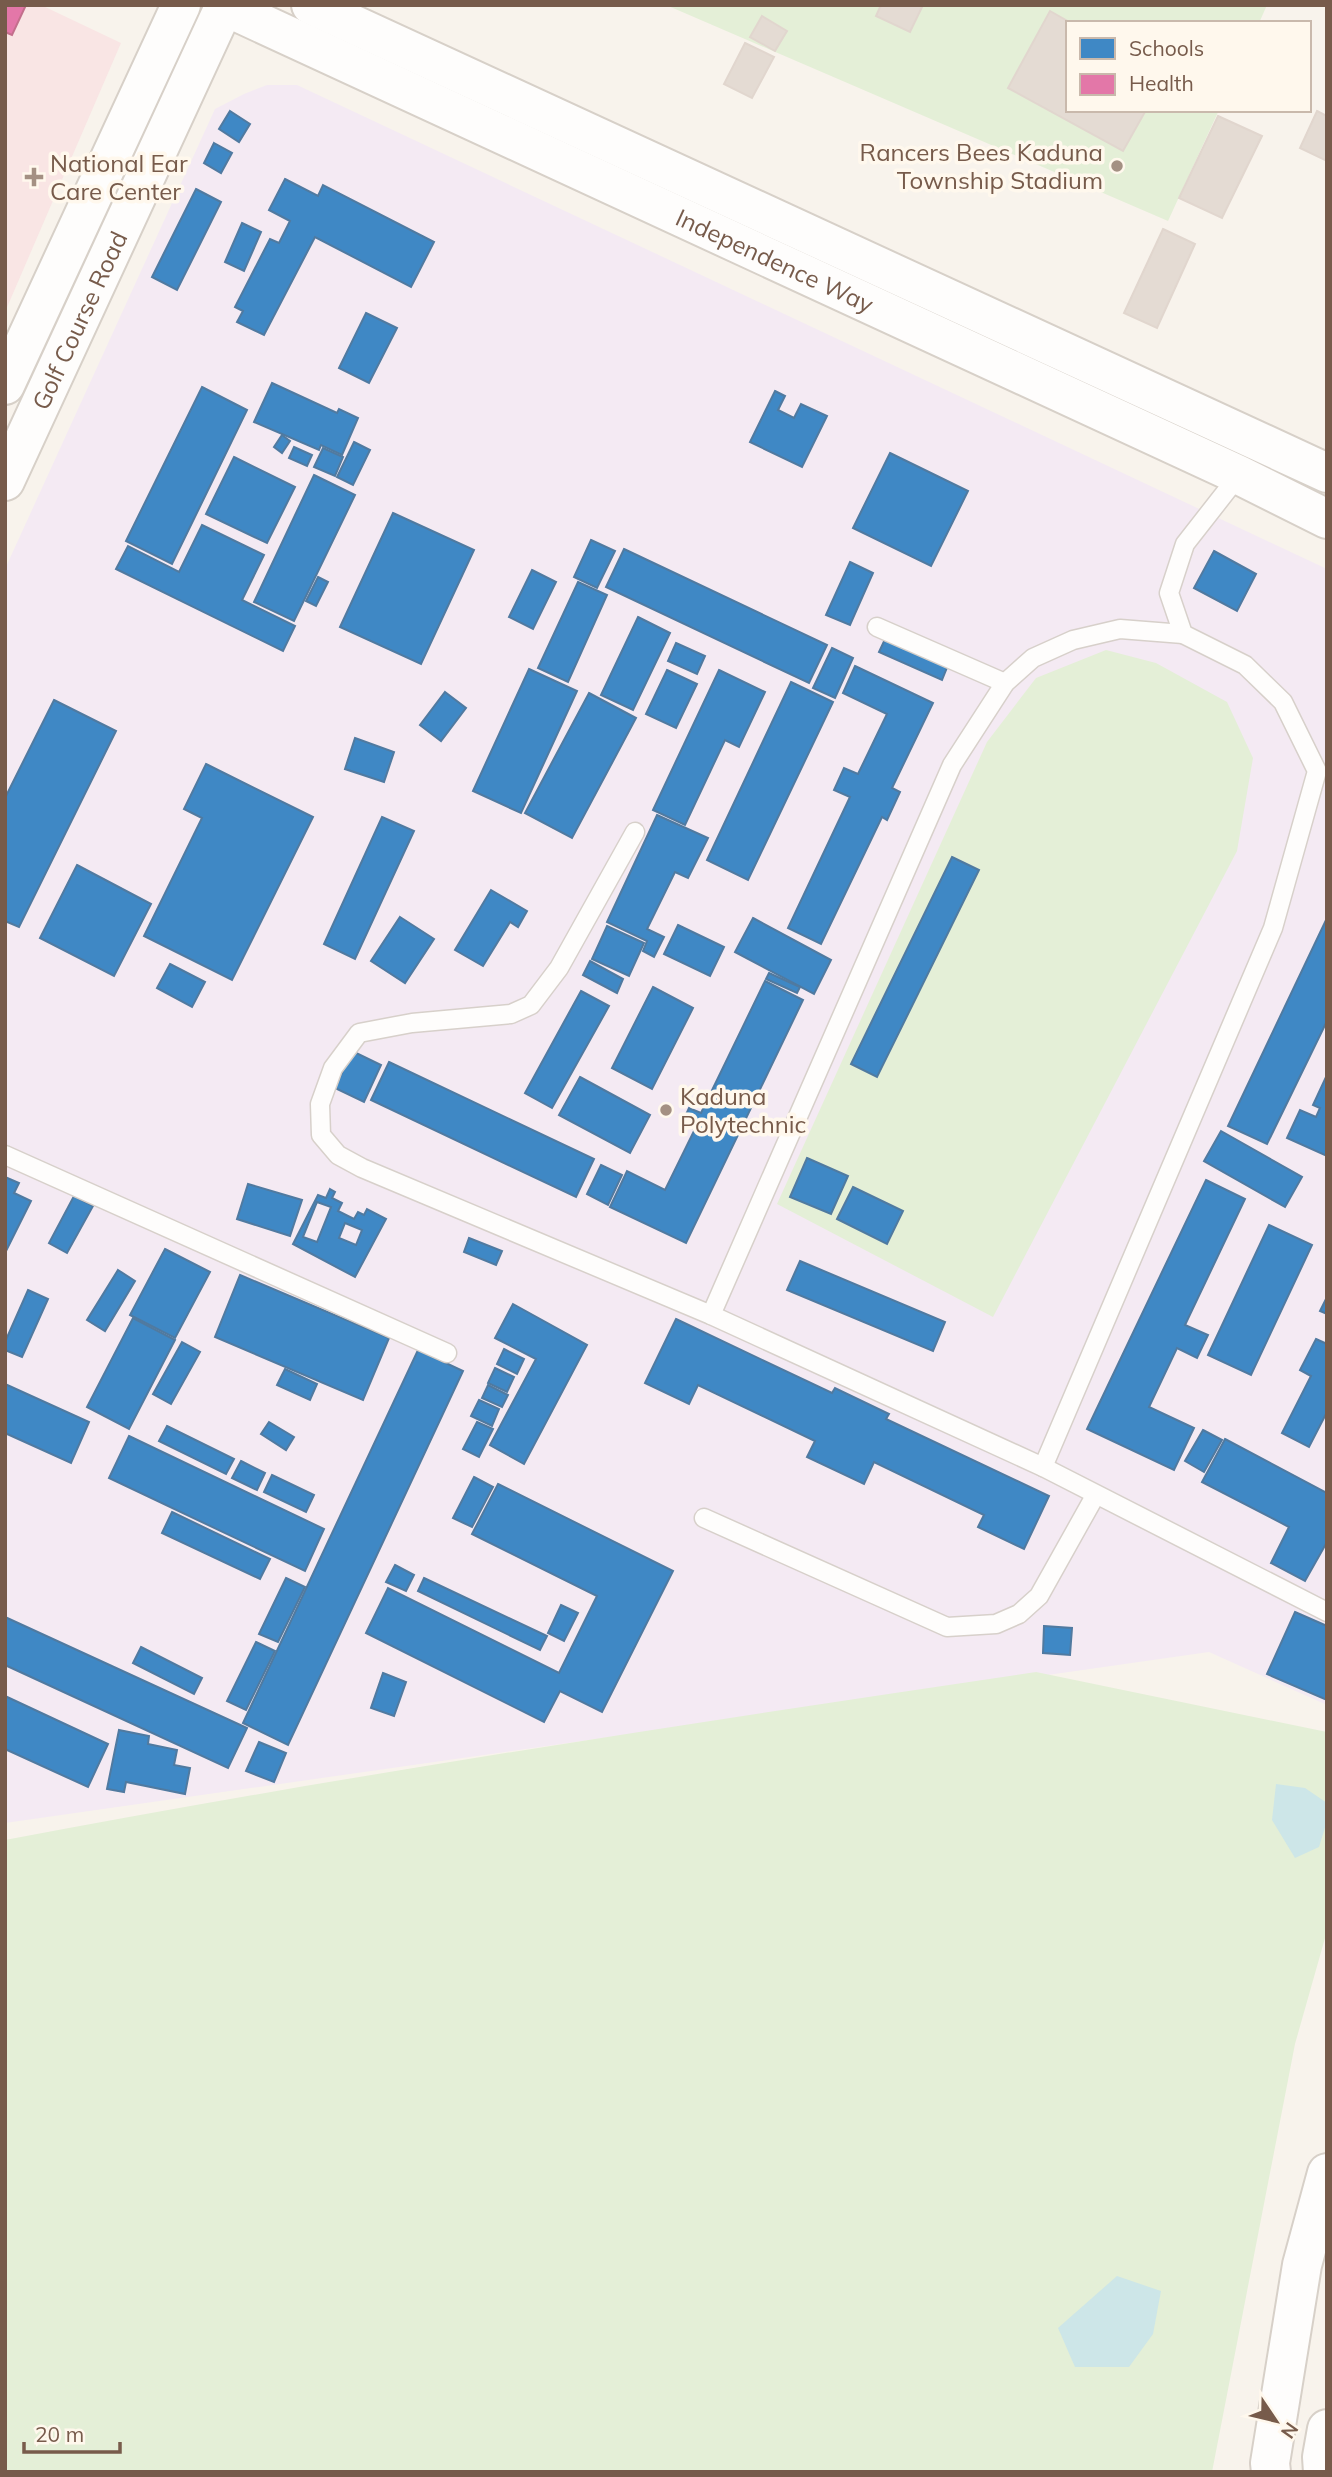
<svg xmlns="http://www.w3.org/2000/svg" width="1332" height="2477" font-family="Mulish,sans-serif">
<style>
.education{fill:#f4eaf3}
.medical{fill:#f9e5e4}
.green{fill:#e4efd7}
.water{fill:#cde6e8}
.schools{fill:#3f88c5;stroke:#507aa0;stroke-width:2;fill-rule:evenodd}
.health{fill:#e377a8;stroke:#c36f8c;stroke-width:2}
.building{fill:#e4dbd3;stroke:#e1d6ce;stroke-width:2}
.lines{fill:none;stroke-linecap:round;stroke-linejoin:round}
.lane-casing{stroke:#d7d0ca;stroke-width:21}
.secondary-casing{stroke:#d7d0c8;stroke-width:42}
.lane{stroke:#fefdfc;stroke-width:18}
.secondary{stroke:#fefdfc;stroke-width:38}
.poi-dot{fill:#a49083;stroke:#fff8ed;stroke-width:2.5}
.labels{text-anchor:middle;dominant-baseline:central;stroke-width:7;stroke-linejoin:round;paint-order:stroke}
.poi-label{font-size:24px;fill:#775b4b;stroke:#fff8ed;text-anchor:start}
.street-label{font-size:24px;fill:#775b4b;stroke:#fff8ed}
</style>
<rect width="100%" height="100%" fill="#f8f3ec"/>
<path class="education" d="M 267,85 L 297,85 L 1327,569 L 1327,1705 L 1209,1652 L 5,1823 L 5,569 L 215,109 L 244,94 Z"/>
<path class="medical" d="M 5,5 L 41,5 L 121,43 L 5,312 Z"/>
<g class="green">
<path d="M 666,5 L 1267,5 L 1259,23 L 1068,23 L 1068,110 L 1219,110 L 1168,221 Z"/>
<path d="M 1106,650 L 1156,663 L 1227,702 L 1253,758 L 1237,851 L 993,1317 L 777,1204 L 987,742 L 1036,678 Z"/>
<path d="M 1036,1672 L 1327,1732 L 1327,1931 L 1295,2044 L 1212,2472 L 5,2472 L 5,1840 C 347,1775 692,1723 1036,1672 Z"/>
</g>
<g class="water">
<path d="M 1276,1784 L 1305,1788 L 1327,1803 L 1327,1821 L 1319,1847 L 1295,1858 L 1272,1820 Z"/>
<path d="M 1117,2276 L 1161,2291 L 1153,2334 L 1129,2367 L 1075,2367 L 1058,2328 Z"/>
</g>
<g class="schools">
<path d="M 230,111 L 250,124 L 239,142 L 219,129 Z"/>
<path d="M 214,143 L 232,153 L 221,173 L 204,163 Z"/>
<path d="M 285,179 L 318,196 L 323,185 L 434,242 L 411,287 L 315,237 L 264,335 L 237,322 L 243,311 L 235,307 L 270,239 L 279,243 L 290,221 L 269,210 Z"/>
<path d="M 196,189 L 221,202 L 177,290 L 152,277 Z"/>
<path d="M 242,223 L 261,232 L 244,271 L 225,262 Z"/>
<path d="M 366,313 L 397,328 L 369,383 L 339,368 Z"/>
<path d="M 272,383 L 337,413 L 339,409 L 358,418 L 342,455 L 321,445 L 319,450 L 254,422 Z"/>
<path d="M 202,387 L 247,410 L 172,564 L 126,541 Z"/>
<path d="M 775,391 L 785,396 L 778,410 L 794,418 L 801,404 L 827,416 L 802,467 L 750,442 Z"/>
<path d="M 282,435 L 290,441 L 282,453 L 274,447 Z"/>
<path d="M 354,442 L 370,450 L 353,485 L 337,477 Z"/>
<path d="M 294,447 L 312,455 L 307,466 L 289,458 Z"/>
<path d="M 323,448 L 343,457 L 335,476 L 314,467 Z"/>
<path d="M 890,453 L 968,491 L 931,566 L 853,528 Z"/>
<path d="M 234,457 L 295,487 L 267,543 L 206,514 Z"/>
<path d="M 314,475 L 355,495 L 294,621 L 254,602 Z"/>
<path d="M 393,513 L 474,550 L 421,664 L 340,627 Z"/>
<path d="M 202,525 L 264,555 L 242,600 L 295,626 L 283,651 L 116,569 L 128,546 L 179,572 Z"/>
<path d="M 591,540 L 615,551 L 597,588 L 574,577 Z"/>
<path d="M 624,549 L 827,645 L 809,683 L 606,587 Z"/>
<path d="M 1214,551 L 1256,574 L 1237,611 L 1194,588 Z"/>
<path d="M 850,562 L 873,573 L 850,625 L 826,615 Z"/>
<path d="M 532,570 L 556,582 L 533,629 L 509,617 Z"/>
<path d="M 318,577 L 328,582 L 316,606 L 306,601 Z"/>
<path d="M 578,582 L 607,595 L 568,682 L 538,668 Z"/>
<path d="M 638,617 L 670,633 L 633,710 L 601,695 Z"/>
<path d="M 886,637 L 948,665 L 942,680 L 879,652 Z"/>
<path d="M 676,643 L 705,656 L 697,674 L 668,661 Z"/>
<path d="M 832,648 L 853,658 L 835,698 L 813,688 Z"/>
<path d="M 855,666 L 933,703 L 892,788 L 900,792 L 887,820 L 882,817 L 821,944 L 788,928 L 850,797 L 834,790 L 844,768 L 858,774 L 887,714 L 843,693 Z"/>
<path d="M 529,669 L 577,691 L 521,813 L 473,791 Z"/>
<path d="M 667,670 L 697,684 L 676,728 L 646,714 Z"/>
<path d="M 719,670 L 765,692 L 739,747 L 725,740 L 685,825 L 653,810 Z"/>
<path d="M 791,682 L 833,702 L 748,880 L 707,860 Z"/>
<path d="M 445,692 L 466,708 L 441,741 L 420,725 Z"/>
<path d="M 589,693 L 636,718 L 572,838 L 525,813 Z"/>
<path d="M 54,700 L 116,731 L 19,927 L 5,921 L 5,798 Z"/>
<path d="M 355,738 L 394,752 L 384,782 L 345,769 Z"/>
<path d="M 206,764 L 313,817 L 232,980 L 144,936 L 202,818 L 184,809 Z"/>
<path d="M 657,815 L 708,838 L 688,878 L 675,872 L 647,929 L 664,937 L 654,957 L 643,951 L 647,941 L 607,922 Z"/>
<path d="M 382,817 L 414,831 L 355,959 L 324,944 Z"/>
<path d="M 952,857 L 979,870 L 877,1077 L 851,1064 Z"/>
<path d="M 77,865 L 151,904 L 114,976 L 40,938 Z"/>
<path d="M 491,890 L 527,911 L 518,927 L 510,922 L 483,966 L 455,950 Z"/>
<path d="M 400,917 L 434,939 L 405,983 L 371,961 Z"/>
<path d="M 753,918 L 831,960 L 814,994 L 735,952 Z"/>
<path d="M 1327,918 L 1327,1021 L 1267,1144 L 1228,1126 Z"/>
<path d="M 678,925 L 724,947 L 710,976 L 664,954 Z"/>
<path d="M 607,926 L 644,943 L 629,976 L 592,959 Z"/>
<path d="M 590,961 L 623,979 L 617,993 L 583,975 Z"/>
<path d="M 170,964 L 205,982 L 192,1007 L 157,988 Z"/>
<path d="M 769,973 L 800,987 L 797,993 L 766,979 Z"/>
<path d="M 765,981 L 803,1000 L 686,1243 L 610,1207 L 627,1171 L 665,1190 L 695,1129 L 682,1123 L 689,1108 L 701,1113 Z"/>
<path d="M 653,987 L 693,1008 L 652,1089 L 612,1068 Z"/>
<path d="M 581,991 L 609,1006 L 552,1108 L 525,1093 Z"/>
<path d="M 352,1051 L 381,1065 L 364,1102 L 335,1088 Z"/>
<path d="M 389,1062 L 594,1159 L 576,1197 L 371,1100 Z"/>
<path d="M 580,1077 L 650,1115 L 630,1153 L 559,1115 Z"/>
<path d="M 1326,1077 L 1327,1077 L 1327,1156 L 1287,1138 L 1300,1110 L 1316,1117 L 1320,1108 L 1313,1105 Z"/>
<path d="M 1221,1131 L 1302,1177 L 1285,1207 L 1204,1161 Z"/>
<path d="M 807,1158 L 848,1176 L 831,1214 L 790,1197 Z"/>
<path d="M 601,1165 L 622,1175 L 608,1205 L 587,1194 Z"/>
<path d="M 5,1177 L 19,1183 L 14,1193 L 31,1201 L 5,1253 Z"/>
<path d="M 1206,1180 L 1245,1199 L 1185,1325 L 1208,1335 L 1197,1358 L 1177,1348 L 1149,1407 L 1194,1428 L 1174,1470 L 1087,1429 Z"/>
<path d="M 248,1184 L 302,1200 L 290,1236 L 237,1219 Z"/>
<path d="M 853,1187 L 903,1211 L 887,1244 L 837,1219 Z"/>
<path d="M 330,1189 L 335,1192 L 332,1198 L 342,1203 L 338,1211 L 354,1219 L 358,1212 L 364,1215 L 367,1209 L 386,1219 L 355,1277 L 293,1244 L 318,1195 L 326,1198 ZM 317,1202 L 331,1207 L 317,1242 L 303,1237 ZM 345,1223 L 362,1230 L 356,1245 L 339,1238 Z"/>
<path d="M 74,1196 L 93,1206 L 67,1253 L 49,1243 Z"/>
<path d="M 1269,1225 L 1312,1245 L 1251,1375 L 1208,1355 Z"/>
<path d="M 469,1238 L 502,1251 L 496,1265 L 464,1252 Z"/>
<path d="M 165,1249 L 210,1272 L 175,1338 L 130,1315 Z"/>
<path d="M 800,1261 L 945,1322 L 933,1351 L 787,1290 Z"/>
<path d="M 118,1270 L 135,1281 L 105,1331 L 87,1320 Z"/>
<path d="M 240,1275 L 389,1338 L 363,1400 L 215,1337 Z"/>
<path d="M 28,1290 L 48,1299 L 22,1357 L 5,1350 L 5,1342 Z"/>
<path d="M 1327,1297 L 1327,1314 L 1320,1311 Z"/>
<path d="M 513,1304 L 587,1345 L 524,1464 L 490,1445 L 536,1359 L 495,1338 Z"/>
<path d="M 133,1318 L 175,1340 L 129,1429 L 87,1407 Z"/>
<path d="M 676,1319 L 832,1393 L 835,1388 L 889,1414 L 886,1419 L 1049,1496 L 1024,1549 L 978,1527 L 984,1515 L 874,1462 L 864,1484 L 807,1457 L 815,1441 L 698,1385 L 689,1404 L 645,1383 Z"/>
<path d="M 1316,1339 L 1327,1344 L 1327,1412 L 1309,1447 L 1282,1433 L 1311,1376 L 1300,1370 Z"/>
<path d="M 182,1342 L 200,1352 L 171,1404 L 153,1394 Z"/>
<path d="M 504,1349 L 524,1359 L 517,1374 L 497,1364 Z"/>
<path d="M 418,1350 L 463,1371 L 288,1745 L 243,1723 Z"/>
<path d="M 495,1368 L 514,1377 L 507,1392 L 488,1383 Z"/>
<path d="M 285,1369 L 317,1384 L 310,1400 L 277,1385 Z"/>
<path d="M 5,1384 L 89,1422 L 71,1463 L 5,1433 Z"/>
<path d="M 488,1385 L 508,1395 L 502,1407 L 482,1398 Z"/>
<path d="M 479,1400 L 499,1409 L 492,1426 L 471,1416 Z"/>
<path d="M 269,1422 L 294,1437 L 286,1450 L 261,1434 Z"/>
<path d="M 477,1422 L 493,1429 L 479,1457 L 463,1449 Z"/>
<path d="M 167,1426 L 234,1459 L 226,1474 L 159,1441 Z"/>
<path d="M 1203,1430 L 1222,1440 L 1204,1472 L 1185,1461 Z"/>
<path d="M 129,1436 L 324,1529 L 305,1571 L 109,1478 Z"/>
<path d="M 1225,1439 L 1327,1493 L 1327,1542 L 1305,1581 L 1271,1563 L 1289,1527 L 1202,1482 Z"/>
<path d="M 241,1461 L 265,1473 L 257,1490 L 232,1478 Z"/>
<path d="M 272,1475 L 314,1495 L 306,1512 L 264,1492 Z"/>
<path d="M 474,1477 L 493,1487 L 472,1527 L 453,1518 Z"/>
<path d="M 498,1484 L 673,1571 L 602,1712 L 560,1691 L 544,1722 L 366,1633 L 388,1588 L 559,1673 L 597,1596 L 472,1534 Z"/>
<path d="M 172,1512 L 270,1559 L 260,1579 L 162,1533 Z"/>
<path d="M 395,1565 L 414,1575 L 406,1591 L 386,1582 Z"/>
<path d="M 286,1578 L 305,1587 L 278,1642 L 259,1634 Z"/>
<path d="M 424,1578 L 547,1636 L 540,1650 L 418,1591 Z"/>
<path d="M 561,1605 L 578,1613 L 564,1641 L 548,1633 Z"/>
<path d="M 1295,1612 L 1327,1626 L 1327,1700 L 1267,1674 Z"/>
<path d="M 5,1617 L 247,1728 L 228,1768 L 5,1665 Z"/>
<path d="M 1044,1626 L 1072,1628 L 1070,1655 L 1043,1653 Z"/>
<path d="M 256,1642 L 275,1651 L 246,1710 L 227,1701 Z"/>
<path d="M 141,1647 L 202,1678 L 194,1694 L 133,1663 Z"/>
<path d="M 383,1673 L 406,1682 L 394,1716 L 371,1708 Z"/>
<path d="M 5,1696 L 108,1744 L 88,1787 L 5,1749 Z"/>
<path d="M 119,1730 L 149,1736 L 148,1744 L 177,1750 L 174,1765 L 190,1768 L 185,1794 L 126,1782 L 124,1792 L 107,1789 Z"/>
<path d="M 259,1742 L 286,1753 L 274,1782 L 246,1771 Z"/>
</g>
<path class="health" d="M 5,5 L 26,5 L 12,35 L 5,32 Z"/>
<g class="building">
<path d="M 881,5 L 923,5 L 910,32 L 876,16 Z"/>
<path d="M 1050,11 L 1071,23 L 1068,23 L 1068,110 L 1146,110 L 1123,151 L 1008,88 Z"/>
<path d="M 762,16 L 787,31 L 775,51 L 750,37 Z"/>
<path d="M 745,43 L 774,57 L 752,98 L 724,84 Z"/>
<path d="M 1317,111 L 1327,116 L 1327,161 L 1300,148 Z"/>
<path d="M 1218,116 L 1262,136 L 1222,218 L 1179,198 Z"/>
<path d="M 1163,229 L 1195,244 L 1157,328 L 1124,313 Z"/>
</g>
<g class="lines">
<defs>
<g id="lane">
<path d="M 877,627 L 1005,683"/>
<path d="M 635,832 L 559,968 L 531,1005 L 511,1014 L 412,1023 L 359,1033 L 333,1068 L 320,1104 L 321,1135 L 338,1155 L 362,1168 L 711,1315 L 1043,1467 L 1327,1612"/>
<path d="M 5,1155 L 447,1353"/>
<path d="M 711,1315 L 952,765 L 1005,683 L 1033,658 L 1073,640 L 1120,629 L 1183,634"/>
<path d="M 1043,1467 L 1273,928 L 1317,771 L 1283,702 L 1245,665 L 1183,634 L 1169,593 L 1185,544 L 1239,475"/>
<path d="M 704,1518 L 947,1627 L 996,1624 L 1019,1614 L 1039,1596 L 1095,1496"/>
</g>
<g id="secondary">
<path id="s1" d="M 222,5 L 1239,475 L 1327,519"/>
<path d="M 311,5 L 1327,473"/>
<path d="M 5,385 L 181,5"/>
<path id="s2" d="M 5,481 L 225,5"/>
<path d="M 1271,2472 L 1270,2463 L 1302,2265 L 1327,2173"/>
<path d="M 1323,2472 L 1322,2457 L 1327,2429"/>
</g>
</defs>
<use href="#lane" class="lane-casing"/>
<use href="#secondary" class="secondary-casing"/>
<use href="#lane" class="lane"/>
<use href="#secondary" class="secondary"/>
</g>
<g class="poi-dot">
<circle cx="1117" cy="166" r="7"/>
<path d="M30.5 166.5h7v7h7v7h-7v7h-7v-7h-7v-7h7z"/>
<circle cx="666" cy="1110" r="7"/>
</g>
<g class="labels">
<g class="poi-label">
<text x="1103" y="152" text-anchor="end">Rancers Bees Kaduna<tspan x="1103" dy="28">Township Stadium</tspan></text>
<text x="50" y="163">National Ear<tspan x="50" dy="28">Care Center</tspan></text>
<text x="680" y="1096">Kaduna<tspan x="680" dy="28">Polytechnic</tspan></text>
</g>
<g class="street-label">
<text stroke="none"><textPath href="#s1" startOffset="609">Independence Way</textPath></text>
<text stroke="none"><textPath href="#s2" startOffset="177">Golf Course Road</textPath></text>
</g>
</g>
<rect width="1332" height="2477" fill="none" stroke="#775b4b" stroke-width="14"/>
<rect x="1066" y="21" width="245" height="91" fill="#fff8ed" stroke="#c9b9ac" stroke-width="2"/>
<rect x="1080" y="38" width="35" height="21" fill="#3f88c5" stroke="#c9b9ac" stroke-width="2"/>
<text x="1129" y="56" font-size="21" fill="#775b4b">Schools</text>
<rect x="1080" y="74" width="35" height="21" fill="#e377a8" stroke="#c9b9ac" stroke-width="2"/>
<text x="1129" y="91" font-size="21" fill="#775b4b">Health</text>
<g transform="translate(1276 2421) rotate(125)" stroke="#fff8ed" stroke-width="5" paint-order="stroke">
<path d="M0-5L12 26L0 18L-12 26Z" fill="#775b4b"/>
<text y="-10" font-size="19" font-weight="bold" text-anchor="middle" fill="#775b4b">N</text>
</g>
<path d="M24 2442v10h96v-10" fill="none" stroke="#775b4b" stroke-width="3.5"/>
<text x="35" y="2442" font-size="21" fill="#775b4b" stroke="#fff8ed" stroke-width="5" paint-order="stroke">20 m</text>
</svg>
